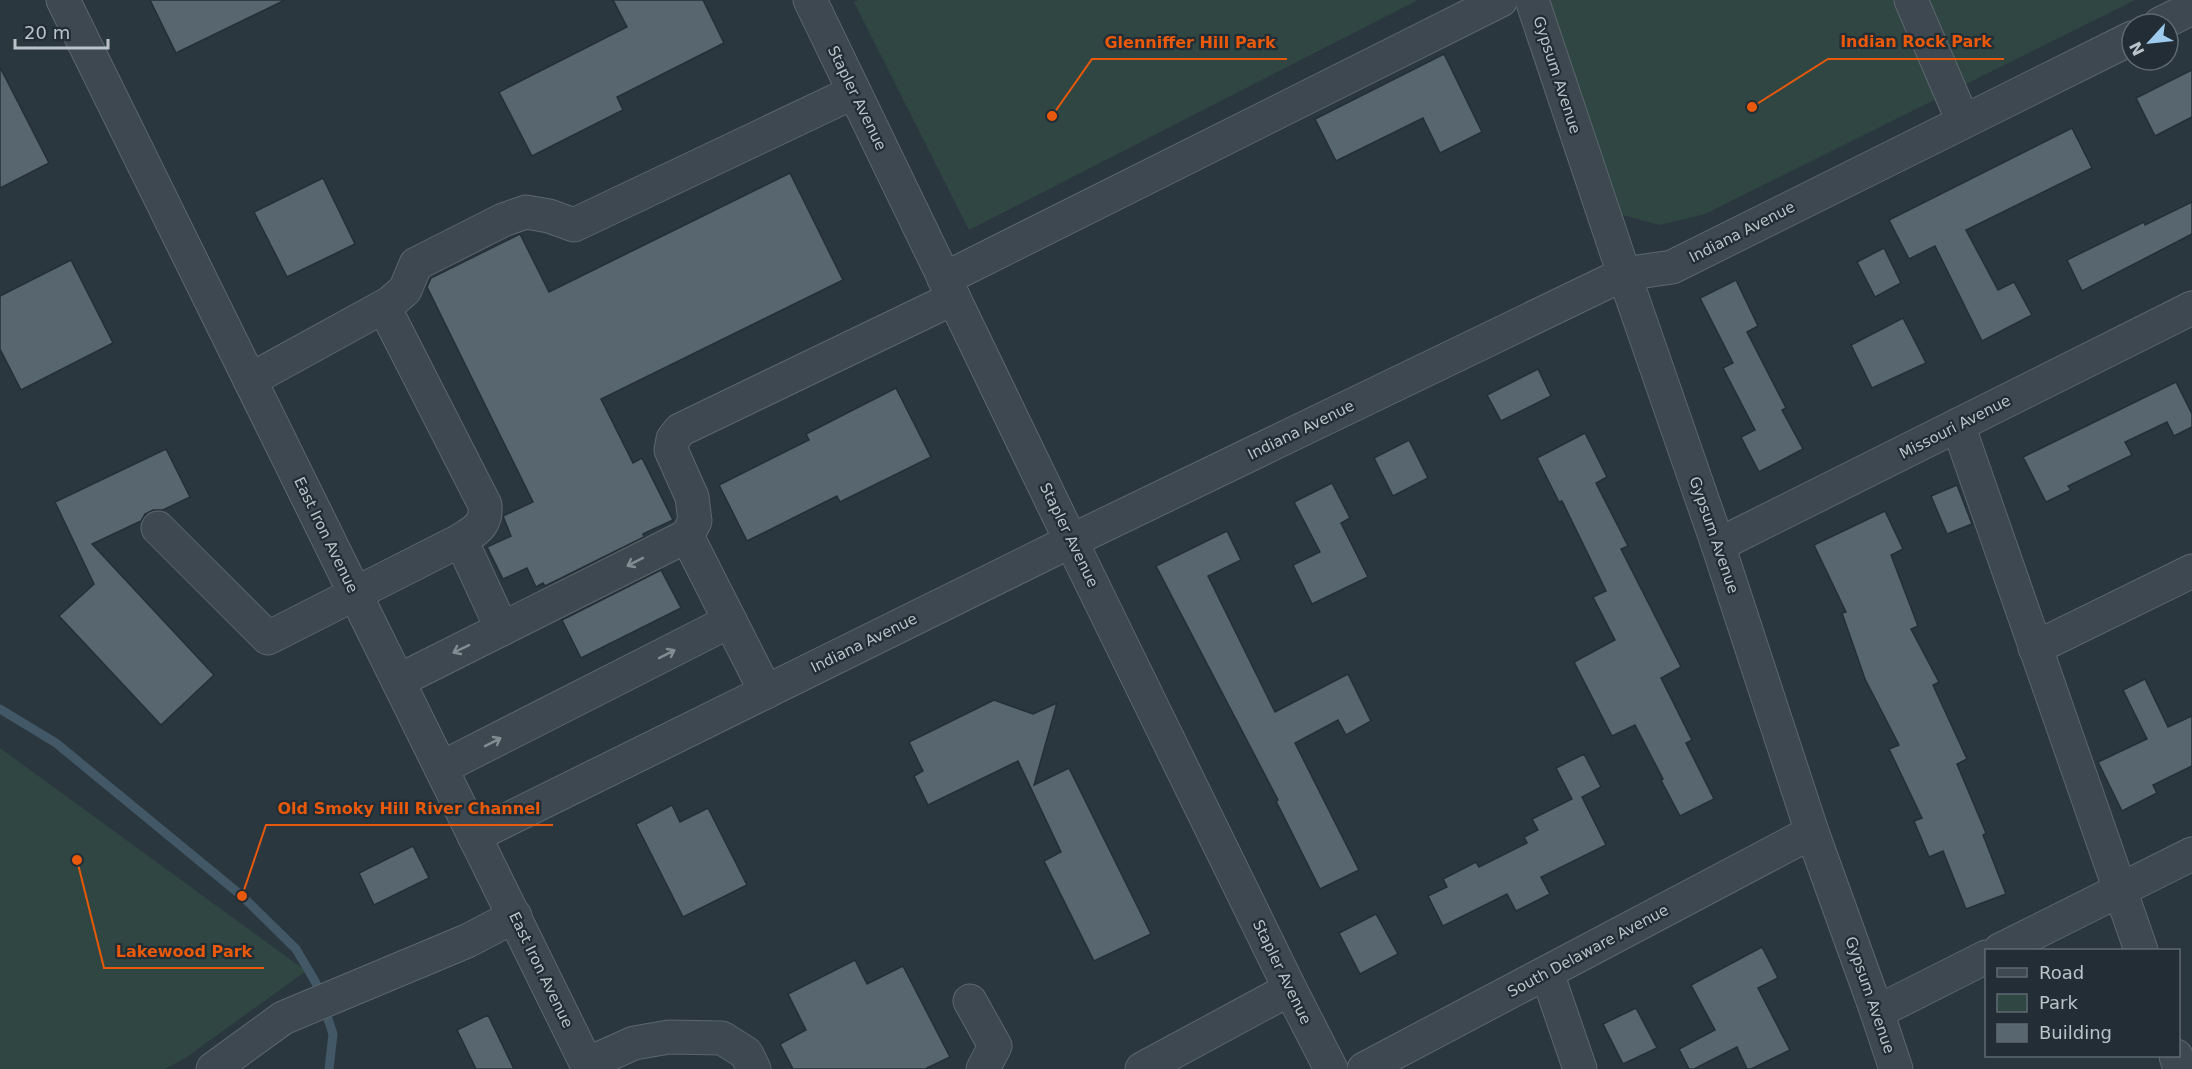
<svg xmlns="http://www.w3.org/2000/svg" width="2192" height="1069" font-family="'DejaVu Sans',sans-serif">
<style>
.green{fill:#304642}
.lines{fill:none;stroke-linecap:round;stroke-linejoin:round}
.stream{stroke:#425866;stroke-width:9}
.building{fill:#58666f;stroke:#242f37;stroke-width:1.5}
.minor-casing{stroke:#5b666d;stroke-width:35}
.minor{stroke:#3e4850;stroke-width:33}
.oneway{stroke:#828c93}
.labels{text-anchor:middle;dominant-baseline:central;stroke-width:4.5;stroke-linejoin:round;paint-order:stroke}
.street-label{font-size:15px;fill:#bac3ca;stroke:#222d35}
.leader{fill:none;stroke:#e8590c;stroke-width:2}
.callout-dot{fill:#e8590c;stroke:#222d35;stroke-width:2}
.callout-label{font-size:16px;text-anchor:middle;font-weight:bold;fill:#e8590c;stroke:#222d35;stroke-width:4.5;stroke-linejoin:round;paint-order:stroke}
</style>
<rect width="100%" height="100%" fill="#2a373f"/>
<g class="green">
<path d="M 859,0 L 1418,0 L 969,230 L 854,2 Z"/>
<path d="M 1548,0 L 2135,0 L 1705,214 L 1659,225 L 1619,214 Z"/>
<path d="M 0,748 L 306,971 L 184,1059 L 164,1069 L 0,1069 Z"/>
</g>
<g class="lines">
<path class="stream" d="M 0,709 L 56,743 L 242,896 L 296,949 L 316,983 L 333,1034 L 329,1069"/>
</g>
<g class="building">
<path d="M 150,0 L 285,0 L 176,53 Z"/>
<path d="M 613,0 L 703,0 L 724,43 L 617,97 L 623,110 L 532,156 L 499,92 L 627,27 Z"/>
<path d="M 1444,54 L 1482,132 L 1440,153 L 1423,118 L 1336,161 L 1315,119 Z"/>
<path d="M 0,67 L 49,163 L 0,188 Z"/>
<path d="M 2192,70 L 2192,117 L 2155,136 L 2136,98 Z"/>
<path d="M 2072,128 L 2092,168 L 1966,230 L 1998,290 L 2014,282 L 2032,315 L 1982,341 L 1935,246 L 1909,259 L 1889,220 Z"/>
<path d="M 790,173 L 843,280 L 601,399 L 633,463 L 642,458 L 673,520 L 643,534 L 644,537 L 545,586 L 543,583 L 536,587 L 527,568 L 503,579 L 487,547 L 511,536 L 503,516 L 533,502 L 427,287 L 431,278 L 520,234 L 549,292 Z"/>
<path d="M 323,178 L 355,244 L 287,277 L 254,212 Z"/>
<path d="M 2192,202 L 2192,234 L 2082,291 L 2067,260 L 2144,222 L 2145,225 Z"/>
<path d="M 1884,248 L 1901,283 L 1875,297 L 1857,262 Z"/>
<path d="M 71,260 L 113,343 L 21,390 L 0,349 L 0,296 Z"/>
<path d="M 1736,280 L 1758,326 L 1747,332 L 1786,408 L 1782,410 L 1803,449 L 1759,472 L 1741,437 L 1755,430 L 1723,368 L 1733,363 L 1700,298 Z"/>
<path d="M 1903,318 L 1926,363 L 1872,388 L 1851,345 Z"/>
<path d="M 1538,369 L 1551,396 L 1501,421 L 1487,395 Z"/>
<path d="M 2176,382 L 2192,414 L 2192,427 L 2174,436 L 2167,422 L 2125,442 L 2132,455 L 2068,486 L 2071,490 L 2046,502 L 2023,457 Z"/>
<path d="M 896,388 L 931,457 L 840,502 L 837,496 L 747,541 L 719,485 L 809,440 L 806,434 Z"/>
<path d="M 1585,433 L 1607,477 L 1596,483 L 1628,546 L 1621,549 L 1681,667 L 1661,678 L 1692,740 L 1686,743 L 1714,799 L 1680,816 L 1661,780 L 1663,779 L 1635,725 L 1612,736 L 1574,662 L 1615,640 L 1593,597 L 1606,591 L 1562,501 L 1559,502 L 1537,458 Z"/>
<path d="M 1409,440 L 1428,478 L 1393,496 L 1374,458 Z"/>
<path d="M 166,449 L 190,497 L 163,510 L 153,510 L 145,514 L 141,521 L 92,544 L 214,675 L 161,725 L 59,616 L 94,584 L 55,502 Z"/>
<path d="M 1332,483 L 1350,518 L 1341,523 L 1368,577 L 1312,604 L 1293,565 L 1320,552 L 1294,502 Z"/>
<path d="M 1957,485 L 1972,524 L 1947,534 L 1931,496 Z"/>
<path d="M 1885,511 L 1903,549 L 1891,555 L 1918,626 L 1911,629 L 1939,682 L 1933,685 L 1967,759 L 1957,764 L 1986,833 L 1983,835 L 2006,894 L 1966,909 L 1943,851 L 1929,857 L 1914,821 L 1922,818 L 1889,749 L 1899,745 L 1865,679 L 1842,613 L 1846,612 L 1814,545 Z"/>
<path d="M 1227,531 L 1241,560 L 1208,576 L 1275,712 L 1348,674 L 1371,721 L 1346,735 L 1338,720 L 1295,743 L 1359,870 L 1320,889 L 1276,801 L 1278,800 L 1156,566 Z"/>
<path d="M 661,570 L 681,608 L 581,658 L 562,620 Z"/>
<path d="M 2145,679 L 2168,727 L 2192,716 L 2192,766 L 2153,785 L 2157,793 L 2122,811 L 2098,762 L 2147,739 L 2123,690 Z"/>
<path d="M 994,700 L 1033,714 L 1057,703 L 1034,785 L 1069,768 L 1151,934 L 1094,961 L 1044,861 L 1061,852 L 1018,761 L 928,805 L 914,776 L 923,771 L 909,742 Z"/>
<path d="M 1584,754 L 1601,787 L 1582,797 L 1606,845 L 1541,877 L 1550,894 L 1516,911 L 1507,894 L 1443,926 L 1428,896 L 1447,887 L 1443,879 L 1476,862 L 1479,867 L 1527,843 L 1524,837 L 1538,830 L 1532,819 L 1572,799 L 1556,768 Z"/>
<path d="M 672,805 L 680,822 L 708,808 L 747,885 L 683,917 L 636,824 Z"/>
<path d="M 413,846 L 429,878 L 374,905 L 359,873 Z"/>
<path d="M 1376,914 L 1398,954 L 1360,974 L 1339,933 Z"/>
<path d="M 1762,947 L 1778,978 L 1758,988 L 1790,1050 L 1751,1069 L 1747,1069 L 1737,1047 L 1694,1069 L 1689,1069 L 1679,1049 L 1715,1030 L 1691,985 Z"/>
<path d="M 855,960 L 867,984 L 903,966 L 950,1057 L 925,1069 L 793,1069 L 780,1044 L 806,1030 L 788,994 Z"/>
<path d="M 1636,1008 L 1657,1048 L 1623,1064 L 1603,1024 Z"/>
<path d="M 488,1015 L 514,1069 L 476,1069 L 457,1030 Z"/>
</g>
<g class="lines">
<defs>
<g id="minor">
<path d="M 63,0 L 589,1069"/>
<path d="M 810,0 L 1071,541 L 1290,989 L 1331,1069"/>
<path d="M 1532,0 L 1624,274 L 1718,545 L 1812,832 L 1877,1012 L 1896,1069"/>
<path d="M 1911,0 L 1963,121"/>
<path d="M 2160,24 L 2192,8"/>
<path d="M 944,279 L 1501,0"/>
<path d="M 250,380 L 390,303 L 405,290 L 416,264 L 503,220 L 526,212 L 549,216 L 574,225 L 854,92"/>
<path d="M 1958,425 L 2141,950"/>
<path d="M 158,528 L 268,638 L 461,540 C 476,530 487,525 485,505 L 384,307"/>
<path d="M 687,536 L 766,692"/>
<path d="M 461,540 L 502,629"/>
<path d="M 1718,545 L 2192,308"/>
<path d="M 2035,648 L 2192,571"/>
<path d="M 398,681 L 687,536 L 695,521 L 692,497 L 671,450 L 673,439 L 680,430 L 954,298"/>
<path d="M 441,768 L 730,621"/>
<path d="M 474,836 L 1071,541 L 1624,274 L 1672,267 L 2132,38"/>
<path d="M 2000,950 L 2192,854"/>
<path d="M 1547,973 L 1580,1069"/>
<path d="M 970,1001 L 995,1046 L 983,1069"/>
<path d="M 1877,1012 L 1986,957"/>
<path d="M 2176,1056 L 2180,1069"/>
<path d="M 587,1064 L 634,1043 L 669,1037 L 722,1038 L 746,1053 L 754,1069"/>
<path d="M 213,1069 L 283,1018 L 467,941 L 515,916"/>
<path d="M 1142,1069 L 1290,989"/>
<path d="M 1364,1069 L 1812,832"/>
</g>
</defs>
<use href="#minor" class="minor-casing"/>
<use href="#minor" class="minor"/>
</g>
<defs><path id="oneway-shaft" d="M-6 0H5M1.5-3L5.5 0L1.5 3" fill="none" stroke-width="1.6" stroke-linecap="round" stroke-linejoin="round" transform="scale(1.5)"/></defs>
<g class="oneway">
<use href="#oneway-shaft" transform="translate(635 562) rotate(153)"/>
<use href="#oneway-shaft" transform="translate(461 649) rotate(154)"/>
<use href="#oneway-shaft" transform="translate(667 654) rotate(-27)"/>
<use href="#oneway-shaft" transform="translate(493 742) rotate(-27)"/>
</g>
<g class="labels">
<g class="street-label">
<text transform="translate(1557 75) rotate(72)">Gypsum Avenue</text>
<text transform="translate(857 98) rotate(64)">Stapler Avenue</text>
<text transform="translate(1742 232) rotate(-27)">Indiana Avenue</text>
<text transform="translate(1955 427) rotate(-27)">Missouri Avenue</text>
<text transform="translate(1301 430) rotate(-26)">Indiana Avenue</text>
<text transform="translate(326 535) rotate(64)">East Iron Avenue</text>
<text transform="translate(1069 535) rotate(64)">Stapler Avenue</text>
<text transform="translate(1714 535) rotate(71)">Gypsum Avenue</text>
<text transform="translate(864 643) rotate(-26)">Indiana Avenue</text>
<text transform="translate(1588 951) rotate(-28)">South Delaware Avenue</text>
<text transform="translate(541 970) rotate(64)">East Iron Avenue</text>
<text transform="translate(1282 972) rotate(64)">Stapler Avenue</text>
<text transform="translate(1870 995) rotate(71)">Gypsum Avenue</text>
</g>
</g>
<path class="leader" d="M1752 107L1828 59H2004M1052 116L1092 59H1287M242 896L266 825H553M77 860L104 968H264"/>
<g class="callout-dot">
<circle cx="1752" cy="107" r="6"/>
<circle cx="1052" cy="116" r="6"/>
<circle cx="242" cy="896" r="6"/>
<circle cx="77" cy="860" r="6"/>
</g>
<g class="callout-label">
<text x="1916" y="47">Indian Rock Park</text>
<text x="1190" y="48">Glenniffer Hill Park</text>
<text x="409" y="814">Old Smoky Hill River Channel</text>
<text x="184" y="957">Lakewood Park</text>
</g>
<rect x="1985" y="949" width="195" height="108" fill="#222d35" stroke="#5f6971" stroke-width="1.5"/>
<rect x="1997" y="968" width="30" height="9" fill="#3e4850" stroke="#5f6971" stroke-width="1.5"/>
<text x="2039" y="979" font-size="18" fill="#bac3ca">Road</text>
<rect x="1997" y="994" width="30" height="18" fill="#304642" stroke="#5f6971" stroke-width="1.5"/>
<text x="2039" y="1009" font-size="18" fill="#bac3ca">Park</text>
<rect x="1997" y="1024" width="30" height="18" fill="#58666f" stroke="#5f6971" stroke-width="1.5"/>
<text x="2039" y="1039" font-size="18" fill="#bac3ca">Building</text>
<g transform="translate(2150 42) rotate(243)"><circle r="28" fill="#222d35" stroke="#5f6971" stroke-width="1.5"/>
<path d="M0-4.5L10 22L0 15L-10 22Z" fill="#9dcaed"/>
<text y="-9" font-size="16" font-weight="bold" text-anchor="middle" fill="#bac3ca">N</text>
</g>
<path d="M15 39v9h93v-9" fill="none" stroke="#bac3ca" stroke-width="3"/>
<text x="24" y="39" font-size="18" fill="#bac3ca" stroke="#222d35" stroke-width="4.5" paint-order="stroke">20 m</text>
</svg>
